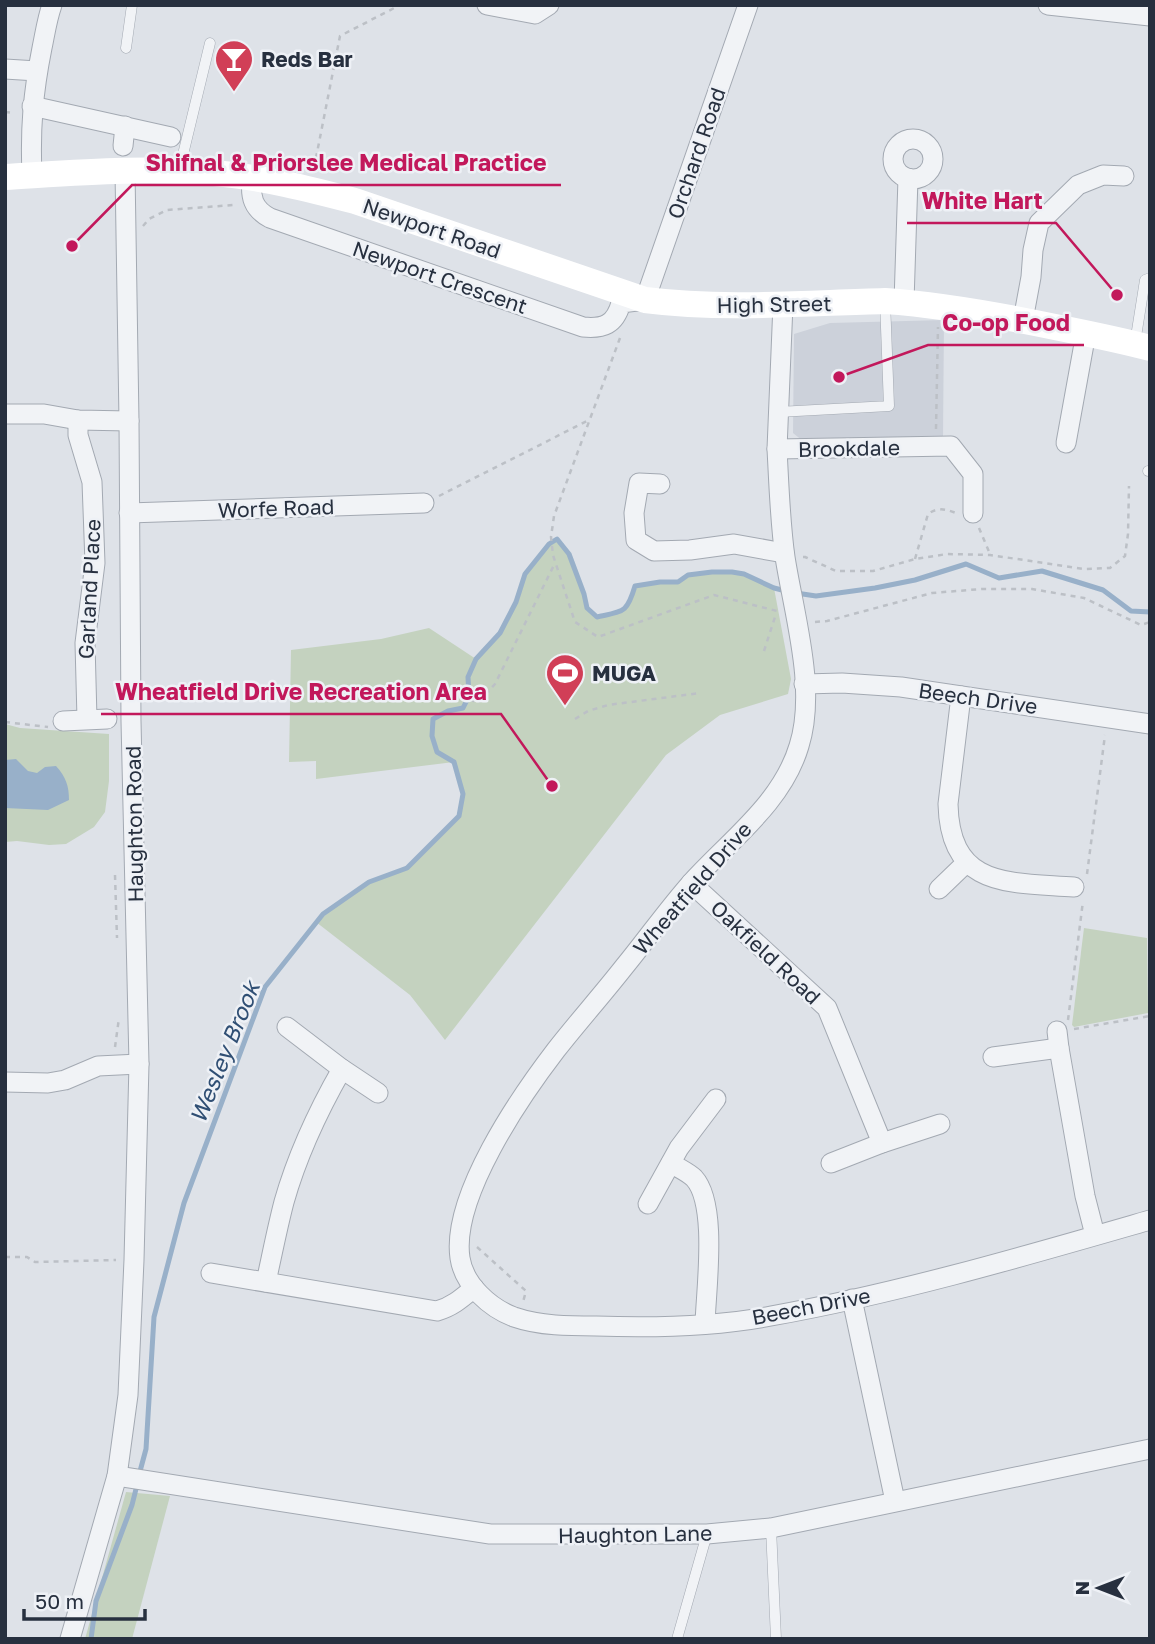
<svg xmlns="http://www.w3.org/2000/svg" width="1155" height="1644" font-family="'Golos Text',sans-serif">
<style>
.built{fill:#ccd1da}
.green{fill:#c4d2bf}
.water{fill:#98b0c9}
.lines{fill:none;stroke-linecap:round;stroke-linejoin:round}
.stream{stroke:#98b0c9;stroke-width:5}
.lane-casing{stroke:#a3a9b2;stroke-width:11}
.street-casing{stroke:#a3a9b2;stroke-width:21}
.path{stroke:#bcc0c6;stroke-width:2.5;stroke-dasharray:5 5;stroke-linecap:butt}
.lane{stroke:#f1f3f6;stroke-width:10}
.street{stroke:#f1f3f6;stroke-width:19}
.secondary{stroke:#fff;stroke-width:26}
.labels{text-anchor:middle;dominant-baseline:central;stroke-width:5;stroke-linejoin:round;paint-order:stroke}
.poi-label{font-size:21px;font-weight:bold;fill:#27303f;stroke:#eef1f6;text-anchor:start}
.street-label{font-size:21px;fill:#27303f;stroke:#eef1f6}
.water-label{font-size:23px;font-style:italic;fill:#304f74;stroke:#eef1f6}
.leader{fill:none;stroke:#c2185b;stroke-width:2.5}
.callout-dot{fill:#c2185b;stroke:#eef1f6;stroke-width:2.5}
.callout-label{font-size:23px;text-anchor:middle;font-weight:bold;fill:#c2185b;stroke:#eef1f6;stroke-width:5;stroke-linejoin:round;paint-order:stroke}
</style>
<rect width="100%" height="100%" fill="#dee2e8"/>
<path class="built" d="M 944,320 L 943,438 L 803,441 L 793,433 L 794,334 L 830,323 Z"/>
<g class="green">
<path d="M 557,539 L 569,554 L 584,594 L 587,608 L 598,617 C 624,611 627,613 635,586 L 660,582 L 677,582 L 688,575 L 712,572 L 744,574 L 774,588 L 791,679 L 788,694 L 720,715 L 666,755 L 445,1040 L 410,995 L 316,922 L 369,882 L 407,868 L 459,816 L 463,794 L 454,762 L 316,779 L 316,761 L 289,762 L 291,650 L 381,639 L 429,628 L 476,659 L 500,633 L 515,602 L 525,574 L 549,544 Z"/>
<path d="M 5,724 L 20,728 L 109,734 L 109,781 L 105,812 L 94,827 L 66,844 L 49,845 L 17,841 L 5,842 Z"/>
<path d="M 1084,928 L 1147,938 L 1148,1013 L 1074,1027 L 1072,1025 Z"/>
<path d="M 126,1492 L 170,1496 L 132,1639 L 85,1639 Z"/>
</g>
<path class="water" d="M 16,759 L 28,771 L 37,773 L 45,767 L 56,766 C 66,777 69,786 69,800 L 48,810 L 5,808 L 5,760 Z"/>
<g class="lines">
<g class="stream">
<path d="M 796,593 L 816,596 L 875,588 L 915,580 L 966,564 L 999,578 L 1042,571 L 1103,590 L 1131,611 L 1150,612"/>
<path d="M 139,1475 L 146,1449 L 154,1317 L 184,1203 L 265,987 L 323,914 L 369,882 L 407,868 L 459,816 L 463,794 L 454,762 L 437,752 L 432,736 L 433,719 L 448,711 L 463,708 L 469,696 L 468,677 L 476,659 L 500,633 L 516,602 L 525,574 L 549,544 L 557,539 L 569,554 L 584,594 L 587,608 L 597,617 C 624,611 627,613 635,586 L 660,582 L 678,582 L 688,575 L 712,572 L 732,572 L 744,574 L 774,588 L 786,591"/>
<path d="M 91,1639 L 96,1601 L 132,1505 L 137,1485"/>
</g>
<defs>
<g id="lane">
<path d="M 126,48 L 132,5"/>
<path d="M 179,171 L 210,43"/>
<path d="M 1135,343 L 1145,280 L 1150,278"/>
<path d="M 778,412 L 889,406 L 885,301"/>
<path d="M 1148,471 L 1150,471"/>
<path d="M 771,1528 L 776,1639"/>
<path d="M 677,1639 L 707,1534"/>
</g>
<g id="street">
<path d="M 487,5 L 535,14 L 549,5"/>
<path d="M 1048,5 L 1150,16"/>
<path d="M 5,69 L 37,71"/>
<path d="M 32,106 L 171,137"/>
<circle cx="913" cy="159" r="20"/>
<path d="M 123,146 L 125,126"/>
<path d="M 32,175 C 30,129 33,93 42,48 C 45,34 47,19 52,5"/>
<path d="M 252,179 C 250,197 253,209 270,218 L 583,327 C 603,329 615,325 621,303 L 645,300 L 748,5"/>
<path d="M 904,302 L 908,178"/>
<path d="M 783,304 L 777,449 L 951,446 L 973,474 L 973,513"/>
<path d="M 1023,320 L 1031,277 L 1033,250 L 1039,223 L 1078,185 L 1103,175 L 1124,176"/>
<path d="M 5,414 L 44,414 L 78,420 L 129,421"/>
<path d="M 78,420 L 78,435 L 92,482 L 95,563 L 85,643 L 87,719"/>
<path d="M 1066,443 L 1086,333"/>
<path d="M 777,449 C 779,485 780,522 785,557 C 794,615 817,689 799,746 C 782,803 730,840 692,882 C 668,909 647,939 624,967 C 602,995 578,1022 556,1050 C 520,1097 451,1197 460,1258 C 464,1285 490,1308 514,1317 C 540,1326 570,1326 596,1326 C 654,1328 714,1327 771,1316 C 899,1293 1025,1256 1150,1220"/>
<path d="M 660,484 L 639,483 L 634,513 L 636,540 L 654,551 L 690,550 L 734,544 L 784,553"/>
<path d="M 129,513 L 424,503"/>
<path d="M 804,684 L 842,683 L 901,687 L 1150,724"/>
<path d="M 961,696 L 948,804 C 950,889 1009,882 1074,887"/>
<path d="M 63,721 L 107,719"/>
<path d="M 691,883 L 827,1008 L 882,1143"/>
<path d="M 939,889 L 966,863"/>
<path d="M 287,1027 L 342,1069 L 378,1093"/>
<path d="M 1057,1031 L 1059,1048"/>
<path d="M 993,1057 L 1059,1048 L 1085,1196 L 1095,1235"/>
<path d="M 5,1082 L 48,1083 L 65,1080 L 98,1066 L 139,1064"/>
<path d="M 671,1163 C 678,1168 688,1172 694,1178 C 718,1204 706,1289 705,1324"/>
<path d="M 831,1163 L 882,1143 L 940,1124"/>
<path d="M 648,1204 L 679,1148 L 716,1099"/>
<path d="M 211,1273 L 437,1311 C 452,1307 462,1298 474,1288"/>
<path d="M 266,1282 C 272,1255 277,1229 284,1202 C 297,1156 318,1111 342,1069"/>
<path d="M 852,1299 L 895,1501"/>
<path d="M 117,1476 L 490,1534 L 707,1534 L 771,1528 L 1150,1449"/>
<path d="M 70,1639 L 117,1476 L 128,1395 L 134,1260 L 139,1064 L 131,721 L 129,421 L 125,171"/>
</g>
</defs>
<use href="#lane" class="lane-casing"/>
<use href="#street" class="street-casing"/>
<g class="path">
<path d="M 5,112 L 14,113"/>
<path d="M 314,168 L 340,36 L 400,5"/>
<path d="M 143,226 L 149,219 L 167,210 L 233,205 L 235,203"/>
<path d="M 620,338 L 554,516 L 551,537 L 553,555 L 575,622 L 598,637 L 714,595 L 777,611"/>
<path d="M 936,429 L 938,327"/>
<path d="M 439,496 L 589,420"/>
<path d="M 979,528 L 990,554"/>
<path d="M 803,557 L 805,557 L 836,571 L 873,571 L 915,559 L 947,554 L 990,555 L 1084,569 L 1110,568 L 1125,556 L 1128,534 L 1129,486"/>
<path d="M 915,559 L 928,514 C 938,507 945,509 956,513"/>
<path d="M 815,622 L 827,621 L 932,593 L 982,589 L 1032,589 L 1084,598 L 1141,625 L 1150,622"/>
<path d="M 764,651 L 776,614"/>
<path d="M 461,695 L 478,703 L 495,684 L 555,563"/>
<path d="M 575,719 L 588,711 L 608,705 L 700,693"/>
<path d="M 5,722 L 48,727"/>
<path d="M 1087,874 L 1105,735"/>
<path d="M 115,875 L 117,938"/>
<path d="M 1068,1020 L 1083,901"/>
<path d="M 1074,1029 L 1150,1016"/>
<path d="M 115,1047 L 119,1018"/>
<path d="M 477,1247 L 526,1291 L 523,1302"/>
<path d="M 5,1257 L 27,1257 L 35,1262 L 116,1260"/>
</g>
<use href="#lane" class="lane"/>
<use href="#street" class="street"/>
<path class="secondary" d="M 5,177 C 74,173 145,167 214,173 C 262,177 309,189 355,201 L 645,300 C 724,310 805,303 885,301 C 944,305 1003,316 1060,328 C 1090,334 1120,340 1150,348"/>
</g>
<defs>
<symbol id="bar-pin" viewBox="-11 -11 22 30"><path d="M0 17L-7.5 6A9.5 9.5 0 1 1 7.5 6Z" fill="#d13f57" stroke="#eef1f6"/><path d="M-6-5H6L.8 .8V4.5H3.5V6h-7V4.5H-.8V.8Z" fill="#fff"/></symbol>
<symbol id="stadium-pin" viewBox="-11 -11 22 30"><path d="M0 17L-7.5 6A9.5 9.5 0 1 1 7.5 6Z" fill="#d13f57" stroke="#eef1f6"/><path d="M0-5a6.5 5 0 1 0 0 10a6.5 5 0 1 0 0-10ZM-3.5-1.8h7v3.6h-7Z" fill="#fff"/></symbol>
</defs>
<g fill-rule="evenodd">
<use href="#bar-pin" x="212" y="37" width="44" height="60"/>
<use href="#stadium-pin" x="543" y="651" width="44" height="60"/>
</g>
<g class="labels">
<g class="poi-label">
<text x="261" y="59">Reds Bar</text>
<text x="592" y="673">MUGA</text>
</g>
<g class="street-label">
<text transform="translate(696 153) rotate(-71)">Orchard Road</text>
<text transform="translate(432 228) rotate(19)">Newport Road</text>
<text transform="translate(440 277) rotate(19)">Newport Crescent</text>
<text transform="translate(774 304) rotate(-1)">High Street</text>
<text transform="translate(849 448) rotate(-1)">Brookdale</text>
<text transform="translate(276 508) rotate(-2)">Worfe Road</text>
<text transform="translate(89 589) rotate(-87)">Garland Place</text>
<text transform="translate(978 698) rotate(8)">Beech Drive</text>
<text transform="translate(134 824) rotate(-91)">Haughton Road</text>
<text transform="translate(692 888) rotate(-49)">Wheatfield Drive</text>
<text transform="translate(766 952) rotate(43)">Oakfield Road</text>
<text transform="translate(811 1306) rotate(-11)">Beech Drive</text>
<text transform="translate(635 1534) rotate(-1)">Haughton Lane</text>
</g>
<g class="water-label">
<text transform="translate(224 1052) rotate(-68)">Wesley Brook</text>
</g>
</g>
<path class="leader" d="M72 246L132 185H561M1117 295L1056 223H907M839 377L928 345H1084M552 786L501 714H101"/>
<g class="callout-dot">
<circle cx="72" cy="246" r="7"/>
<circle cx="1117" cy="295" r="7"/>
<circle cx="839" cy="377" r="7"/>
<circle cx="552" cy="786" r="7"/>
</g>
<g class="callout-label">
<text x="346" y="171">Shifnal &amp; Priorslee Medical Practice</text>
<text x="982" y="209">White Hart</text>
<text x="1006" y="331">Co-op Food</text>
<text x="301" y="700">Wheatfield Drive Recreation Area</text>
</g>
<rect width="1155" height="1644" fill="none" stroke="#27303f" stroke-width="14"/>
<g transform="translate(1099 1588) rotate(270)" stroke="#eef1f6" stroke-width="5" paint-order="stroke">
<path d="M0-5L12 26L0 18L-12 26Z" fill="#27303f"/>
<text y="-10" font-size="19" font-weight="bold" text-anchor="middle" fill="#27303f">N</text>
</g>
<path d="M24 1609v10h121v-10" fill="none" stroke="#27303f" stroke-width="3.5"/>
<text x="35" y="1609" font-size="21" fill="#27303f" stroke="#eef1f6" stroke-width="5" paint-order="stroke">50 m</text>
</svg>
